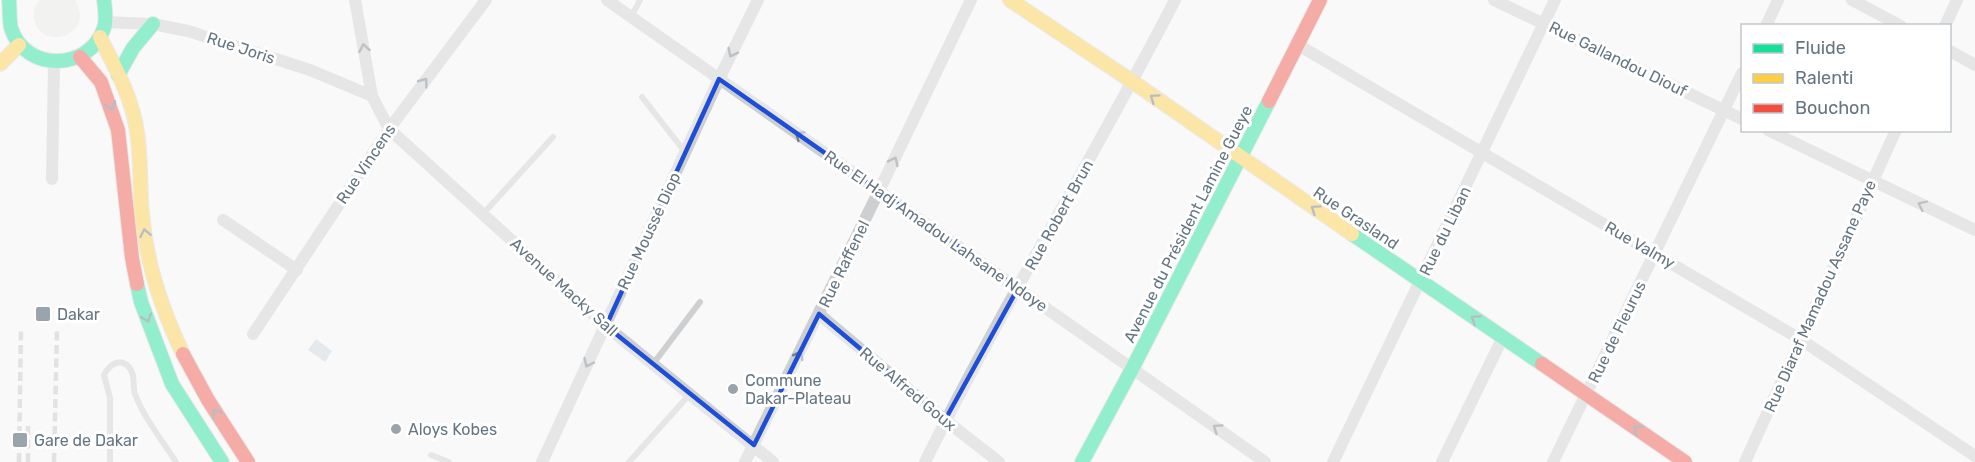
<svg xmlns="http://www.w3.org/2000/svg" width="1975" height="462" font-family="Rubik,sans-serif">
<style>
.green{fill:#e8ebe6}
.water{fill:#ced6d9}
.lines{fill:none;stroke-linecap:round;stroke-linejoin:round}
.fast-casing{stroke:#d5d6d7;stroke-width:16}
.slow-casing{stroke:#d5d6d7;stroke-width:16}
.jam-casing{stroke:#d5d6d7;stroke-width:16}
.lane{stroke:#cecfd0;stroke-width:6}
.street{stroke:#cecfd0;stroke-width:12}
.fast{stroke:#16e098;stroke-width:14}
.slow{stroke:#ffcf43;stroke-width:14}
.jam{stroke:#f24e42;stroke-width:14}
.rail{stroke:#c3c5c6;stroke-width:4.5;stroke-dasharray:9 4.5;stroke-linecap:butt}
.oneway{stroke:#707f8b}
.oneway2{stroke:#657683}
.marked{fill:none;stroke:#1d4ed8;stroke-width:4.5;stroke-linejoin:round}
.poi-dot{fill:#99a4ac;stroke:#fff;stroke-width:2}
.labels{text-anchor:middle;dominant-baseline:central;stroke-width:6;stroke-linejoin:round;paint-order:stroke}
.street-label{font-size:16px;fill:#657683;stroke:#fff}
.poi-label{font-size:16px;fill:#657683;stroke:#fff;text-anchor:start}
</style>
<rect width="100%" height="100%" fill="#f9f9f9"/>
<path class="green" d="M 39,0 L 75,0 C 97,36 39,53 34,18 C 33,11 35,5 39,0 Z"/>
<path class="water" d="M 316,339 L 332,351 L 325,362 L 308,350 Z"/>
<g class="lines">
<defs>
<g id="fast">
<path d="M 9,0 C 10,9 9,20 11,28 C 25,73 90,71 104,28 C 107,20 105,9 104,0"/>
<path d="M 118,75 L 133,48 L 153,24"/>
<path d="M 1352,234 L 1542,364"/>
<path d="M 137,284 L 141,302 L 172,384 L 222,462"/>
<path d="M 1082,462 L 1132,369 L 1269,101"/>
</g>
<g id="slow">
<path d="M 1010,0 L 1133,82 L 1352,234"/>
<path d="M 100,37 C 112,62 126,86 133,113 C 142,145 139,180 142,213 C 146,263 162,310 183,354"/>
<path d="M 0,64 L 19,45"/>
</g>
<g id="jam">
<path d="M 80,57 L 101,82 L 118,130 L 132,258 L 137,284"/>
<path d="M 1269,101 L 1320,0"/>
<path d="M 183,354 L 208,400 L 248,462"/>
<path d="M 1542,364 L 1685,462"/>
</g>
</defs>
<use href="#fast" class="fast-casing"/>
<use href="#slow" class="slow-casing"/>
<use href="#jam" class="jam-casing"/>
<g class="lane">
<path d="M 631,17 L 640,0"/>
<path d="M 642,97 L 685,152"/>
<path d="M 483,214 L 553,137"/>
<path d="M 653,364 L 700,302"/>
<path d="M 431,455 L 449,462"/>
<path d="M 110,462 L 110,398 L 104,375 C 109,365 120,357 129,367 C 136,375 132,385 135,394 C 144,418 162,440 176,462"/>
<path d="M 629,462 L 690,394"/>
</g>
<g class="street">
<path d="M 355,0 L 372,96 L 389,129 L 606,326 L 773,462"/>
<path d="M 607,0 L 1265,462"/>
<path d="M 1494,0 L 1742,119"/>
<path d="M 1852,0 L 1901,26"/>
<path d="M 105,22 L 153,24 L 188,31 L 310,70 L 372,96"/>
<path d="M 1766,26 L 1778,0"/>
<path d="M 1945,26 L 1957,0"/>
<path d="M 1298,45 L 1800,339 L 1975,456"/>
<path d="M 1950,51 L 1975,65"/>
<path d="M 1768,130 L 1975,230"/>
<path d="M 52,179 L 54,63"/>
<path d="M 223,220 L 297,270"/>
<path d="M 819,314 L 945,420 L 999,462"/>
<path d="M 253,334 L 389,129 L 486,0"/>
<path d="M 542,462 L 719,79 L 758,0"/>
<path d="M 745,462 L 879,191 L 971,0"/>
<path d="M 925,462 C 1003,305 1095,156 1175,0"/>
<path d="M 1333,462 L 1555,0"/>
<path d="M 1442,462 L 1503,337"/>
<path d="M 1553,462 L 1742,73"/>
<path d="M 1745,462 L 1896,130"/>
</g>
<use href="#fast" class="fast"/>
<use href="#slow" class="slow"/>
<use href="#jam" class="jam"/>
<g class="rail">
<path d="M 19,462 L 21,328"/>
<path d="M 28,462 L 28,423"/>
<path d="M 54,462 L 57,330"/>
</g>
</g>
<defs><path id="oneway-chevron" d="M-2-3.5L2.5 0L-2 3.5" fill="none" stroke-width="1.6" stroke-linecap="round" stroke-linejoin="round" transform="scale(1.5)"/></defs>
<g class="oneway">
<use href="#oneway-chevron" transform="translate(364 48) rotate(-100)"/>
<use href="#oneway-chevron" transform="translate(732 53) rotate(116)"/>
<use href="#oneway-chevron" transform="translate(424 82) rotate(-53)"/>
<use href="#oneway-chevron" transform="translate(799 135) rotate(-145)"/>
<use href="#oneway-chevron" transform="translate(894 161) rotate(-64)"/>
<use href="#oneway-chevron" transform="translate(1922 205) rotate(-154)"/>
<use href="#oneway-chevron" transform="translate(799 355) rotate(-63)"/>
<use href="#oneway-chevron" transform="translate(588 363) rotate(115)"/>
<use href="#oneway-chevron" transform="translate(1217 428) rotate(-145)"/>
</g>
<g class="oneway2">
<use href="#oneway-chevron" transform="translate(1154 98) rotate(-145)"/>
<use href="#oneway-chevron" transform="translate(111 106) rotate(71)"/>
<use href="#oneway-chevron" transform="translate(1315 209) rotate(-146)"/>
<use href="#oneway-chevron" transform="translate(145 233) rotate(-101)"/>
<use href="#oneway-chevron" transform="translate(147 318) rotate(70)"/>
<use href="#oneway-chevron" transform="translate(1475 319) rotate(-146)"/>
<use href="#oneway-chevron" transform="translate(216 413) rotate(-124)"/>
<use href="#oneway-chevron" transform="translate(1637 429) rotate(-146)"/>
</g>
<path d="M0 0H1975V462H0ZM 719,79 L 1018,288 L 945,420 L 819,314 L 754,445 L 606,326 Z" fill="#f9f9f9" fill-opacity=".55" fill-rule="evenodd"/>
<path class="marked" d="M 719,79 L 1018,288 L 945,420 L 819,314 L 754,445 L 606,326 Z"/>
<g class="poi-dot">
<rect x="35" y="306" width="16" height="16" rx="3"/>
<circle cx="733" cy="389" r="6"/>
<circle cx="396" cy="429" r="6"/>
<rect x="12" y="432" width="16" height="16" rx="3"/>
</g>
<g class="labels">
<g class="street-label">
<text transform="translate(241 48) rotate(18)">Rue Joris</text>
<text transform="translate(1618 59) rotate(26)">Rue Gallandou Diouf</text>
<text transform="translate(366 164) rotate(-56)">Rue Vincens</text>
<text transform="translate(1059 215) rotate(-61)">Rue Robert Brun</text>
<text transform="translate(1356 218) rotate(34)">Rue Grasland</text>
<text transform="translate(1188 224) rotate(-63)">Avenue du Président Lamine Gueye</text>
<text transform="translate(649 231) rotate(-65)">Rue Moussé Diop</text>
<text transform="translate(936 231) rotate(35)">Rue El Hadj Amadou Lahsane Ndoye</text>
<text transform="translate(1445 231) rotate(-64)">Rue du Liban</text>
<text transform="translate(1640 245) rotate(30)">Rue Valmy</text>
<text transform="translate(844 264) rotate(-64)">Rue Raffenel</text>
<text transform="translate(564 287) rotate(42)">Avenue Macky Sall</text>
<text transform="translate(1820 296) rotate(-66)">Rue Diaraf Mamadou Assane Paye</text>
<text transform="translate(1617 332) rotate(-64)">Rue de Fleurus</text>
<text transform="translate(908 389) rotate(40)">Rue Alfred Goux</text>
</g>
<g class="poi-label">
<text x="57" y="314">Dakar</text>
<text x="745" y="380">Commune<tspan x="745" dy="18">Dakar-Plateau</tspan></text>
<text x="408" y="429">Aloys Kobes</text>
<text x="34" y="440">Gare de Dakar</text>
</g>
</g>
<rect x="1741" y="24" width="210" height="108" fill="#ffffff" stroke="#c1c8cd" stroke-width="1.5"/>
<rect x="1753" y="44" width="30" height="9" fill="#16e098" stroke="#c1c8cd" stroke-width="1.5"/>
<text x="1795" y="54" font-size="18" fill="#657683">Fluide</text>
<rect x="1753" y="74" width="30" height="9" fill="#ffcf43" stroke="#c1c8cd" stroke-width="1.5"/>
<text x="1795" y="84" font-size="18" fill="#657683">Ralenti</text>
<rect x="1753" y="104" width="30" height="9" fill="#f24e42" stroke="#c1c8cd" stroke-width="1.5"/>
<text x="1795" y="114" font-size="18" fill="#657683">Bouchon</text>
</svg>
